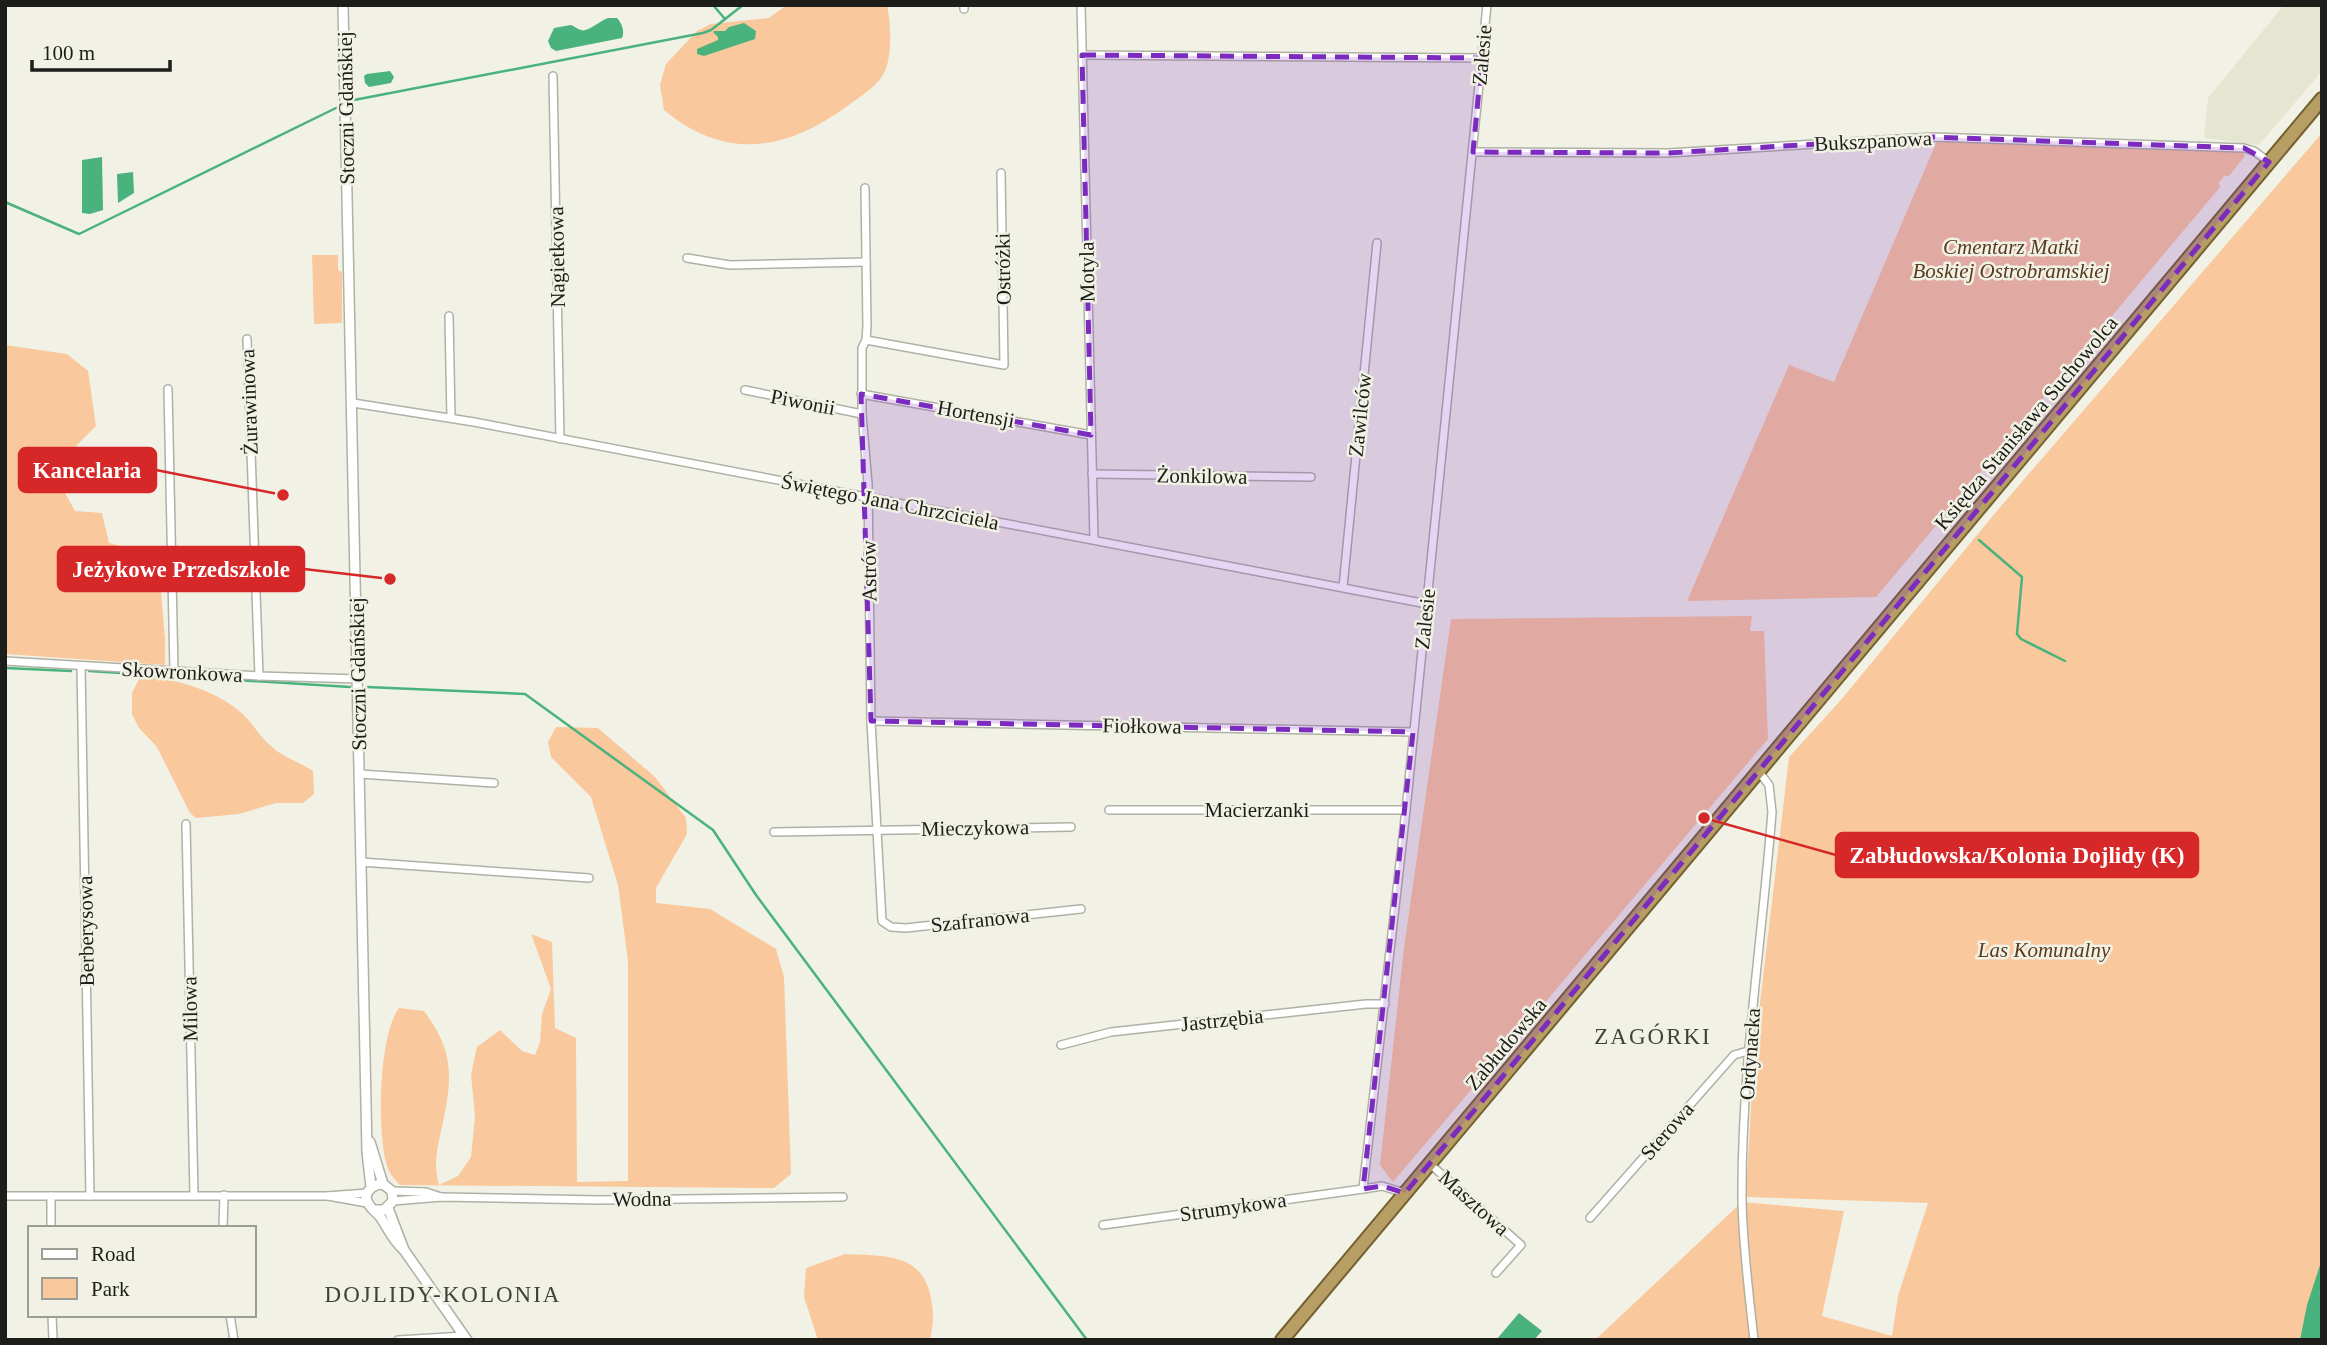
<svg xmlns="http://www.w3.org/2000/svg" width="2327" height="1345" font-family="Georgia,serif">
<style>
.built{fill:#e5e6d2}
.green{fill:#f9c89c}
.water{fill:#4ab27d}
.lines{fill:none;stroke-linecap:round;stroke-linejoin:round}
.stream{stroke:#4ab27d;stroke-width:2.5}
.minor-casing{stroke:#b0b1a5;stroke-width:10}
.tertiary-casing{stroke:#b0b1a5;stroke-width:12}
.trunk-casing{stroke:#756130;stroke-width:16}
.minor{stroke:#fff;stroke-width:7}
.tertiary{stroke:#fff;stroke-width:9}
.trunk{stroke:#b69e64;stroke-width:12}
.marked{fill:#7b2cbf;fill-opacity:0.2;stroke:#7b2cbf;stroke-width:5;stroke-dasharray:14 9;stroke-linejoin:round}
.labels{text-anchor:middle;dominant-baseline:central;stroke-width:5;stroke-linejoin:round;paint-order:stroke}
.street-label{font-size:21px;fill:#1d1d19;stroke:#f1f2e5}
.park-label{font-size:21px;font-style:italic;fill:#593a1c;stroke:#f1f2e5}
.neighbourhood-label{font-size:23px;letter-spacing:2px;fill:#414238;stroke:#f1f2e5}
.leader{fill:none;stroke:#d62828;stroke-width:2.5}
.callout-dot{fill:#d62828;stroke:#f1f2e5;stroke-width:2.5}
.callout{fill:#d62828;stroke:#d62828;stroke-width:2.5}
.callout-label{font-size:23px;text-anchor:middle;font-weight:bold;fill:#fff}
</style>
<rect width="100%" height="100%" fill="#f1f2e5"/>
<path class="built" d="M 2284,5 L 2322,5 L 2322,71 L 2259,145 L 2204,138 L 2208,98 Z"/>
<g class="green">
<path d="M 787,5 L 887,5 C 891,25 893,57 883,75 C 875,88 858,98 846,107 C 785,151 725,161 664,110 L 660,85 L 666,64 L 697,31 L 711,24 L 769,18 Z"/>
<path d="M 2322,133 L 2322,1340 L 1595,1340 L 1742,1202 L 1844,1211 L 1822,1316 L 1892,1336 L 1898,1296 L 1928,1203 L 1746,1197 L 1754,1054 L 1789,757 L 1840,701 L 1996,512 Z"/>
<path d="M 1937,141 L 2242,152 L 2245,156 L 2228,177 L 2225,175 L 2218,184 L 2221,186 L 1876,597 L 1687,601 L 1789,365 L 1834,382 Z"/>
<path d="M 312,255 L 338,255 L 338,270 L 342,272 L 342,323 L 314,324 Z"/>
<path d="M 5,345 L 67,354 L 88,371 L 96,426 L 70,452 L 65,493 L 75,511 L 102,513 L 109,543 L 158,556 L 165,639 L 165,665 L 5,654 Z"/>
<path d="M 1752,616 L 1750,631 L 1764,631 L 1768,739 L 1393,1182 L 1380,1165 L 1404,948 L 1451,619 Z"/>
<path d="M 153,677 C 181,681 215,691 238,710 C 251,720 259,736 271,746 C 279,755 301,763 313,771 L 314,794 L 303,803 L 276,803 L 239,814 L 196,818 L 190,813 L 157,747 L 139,728 L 132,714 L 132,693 L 139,679 Z"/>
<path d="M 556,727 L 598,728 L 655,777 L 686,818 L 687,834 L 656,888 L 656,903 L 710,909 L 776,949 L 784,977 L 791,1174 L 774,1188 L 400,1185 C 393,1178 388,1172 386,1162 C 377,1130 379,1034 399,1008 L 424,1011 C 458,1056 451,1085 440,1136 C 436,1153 434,1168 439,1185 L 458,1176 L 471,1157 L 475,1116 L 471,1074 L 477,1047 L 500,1030 L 522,1051 L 535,1055 L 540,1042 L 542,1014 L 551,989 L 531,934 L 552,942 L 555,1028 L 576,1038 L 577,1182 L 628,1181 L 628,961 L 618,885 L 591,797 L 551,757 L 548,742 Z"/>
<path d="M 845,1254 C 878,1256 918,1252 929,1290 C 934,1308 934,1322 930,1340 L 818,1340 L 804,1297 L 806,1268 Z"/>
</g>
<g class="water">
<path d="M 608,18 L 617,18 C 622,23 625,32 622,38 L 556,51 L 551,48 L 548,41 L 554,28 L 571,25 C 574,26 577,29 581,30 C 586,33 600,21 608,18 Z"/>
<path d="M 744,23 L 756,31 L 755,39 L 704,56 L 697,54 L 697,49 L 718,40 L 718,37 L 713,32 L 714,31 L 725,31 L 729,27 Z"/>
<path d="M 390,71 L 394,77 L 391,83 L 369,87 L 365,83 L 364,76 L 367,74 Z"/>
<path d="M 102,157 L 103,210 L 90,214 L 82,213 L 82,160 Z"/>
<path d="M 133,172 L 134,193 L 118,203 L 117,174 Z"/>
<path d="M 2322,1259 L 2322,1340 L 2300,1340 L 2307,1305 Z"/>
<path d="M 1519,1313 L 1542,1331 L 1534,1340 L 1496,1340 Z"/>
</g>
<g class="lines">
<g class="stream">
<path d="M 713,5 L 725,19"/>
<path d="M 354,100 L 703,33 L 711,30 L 743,5"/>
<path d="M 5,202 L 79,234 L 338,107"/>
<path d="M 1979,540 L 2022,577 L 2017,634 L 2021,639 L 2065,661"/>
<path d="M 5,668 L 71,671"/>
<path d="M 89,671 L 350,687"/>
<path d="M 367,687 L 525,694 L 713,830 L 756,895 L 1087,1340"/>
</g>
<defs>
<g id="minor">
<path d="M 964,5 L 964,9"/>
<path d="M 1081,5 L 1094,539"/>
<path d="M 1082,55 L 1482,58"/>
<path d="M 553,76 L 560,439"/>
<path d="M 1473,152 L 1668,153 L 1933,137 L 2244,148 L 2254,151 L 2269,162"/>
<path d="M 865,188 L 867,326 L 866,340 L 862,348 L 862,414 L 868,484 L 871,721 L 882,921 L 891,927 L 906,928 L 1081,909"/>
<path d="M 687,258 L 730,265 L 866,262"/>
<path d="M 449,316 L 451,418"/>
<path d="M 247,339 L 259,676"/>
<path d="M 866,340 L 1004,365 L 1001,173"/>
<path d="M 168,389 L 174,671"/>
<path d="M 745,390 L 862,414"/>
<path d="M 861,394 L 1091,435"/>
<path d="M 353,403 L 474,422 L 1427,604"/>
<path d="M 1092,474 L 1311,477"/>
<path d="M 1343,587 L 1377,243"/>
<path d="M 5,661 L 259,676 L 359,679"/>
<path d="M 81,666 L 90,1196"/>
<path d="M 871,721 L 1413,732"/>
<path d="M 360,774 L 494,783"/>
<path d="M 1109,810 L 1406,810"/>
<path d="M 186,824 L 194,1195"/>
<path d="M 774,832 L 1071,827"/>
<path d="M 361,862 L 589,878"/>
<path d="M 1061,1045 L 1111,1032 L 1366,1004 L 1385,1004"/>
<path d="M 1430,1164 L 1521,1245 L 1496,1273"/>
<path d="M 392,1191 L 426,1192 L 441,1197"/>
<path d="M 1405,1193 L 1382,1186 L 1363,1189 L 1406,810 L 1487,5"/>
<path d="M 5,1196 L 327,1196 L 367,1193"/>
<path d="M 51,1196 L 51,1228"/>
<path d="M 328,1196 L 367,1203"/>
<path d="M 393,1201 L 442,1197 L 599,1200 L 843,1197"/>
<path d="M 1590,1218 L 1734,1055 L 1748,1051"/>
<path d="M 1103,1225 L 1363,1189"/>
<path d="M 223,1228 L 224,1195"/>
<path d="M 52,1315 L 53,1340"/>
<path d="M 230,1315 L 234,1340"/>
<path d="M 398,1340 L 464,1336"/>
<path d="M 1754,1340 C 1749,1294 1743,1248 1742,1201 C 1741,1071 1762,942 1772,812 L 1769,785 L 1759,772"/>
</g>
<g id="tertiary">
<path d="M 343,5 L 367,1152 L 371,1187"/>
<path d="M 370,1142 L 383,1184"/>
<path d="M 388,1208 L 404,1250 L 467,1340"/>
<path d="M 376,1210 L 384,1210 L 393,1201 L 392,1191 L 383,1184 C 372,1184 360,1195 370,1206 C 373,1211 378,1213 381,1218 C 389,1230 393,1241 404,1250"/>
</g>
<path id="trunk" d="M 1282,1340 L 2322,99"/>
</defs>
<use href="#minor" class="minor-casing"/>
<use href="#tertiary" class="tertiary-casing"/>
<use href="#trunk" class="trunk-casing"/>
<use href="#minor" class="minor"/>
<use href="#tertiary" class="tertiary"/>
<use href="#trunk" class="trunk"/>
</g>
<path class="marked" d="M 1082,55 L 1482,58 L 1473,152 L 1668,153 L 1933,137 L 2244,148 L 2269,162 L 1405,1193 L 1382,1186 L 1363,1189 L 1413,732 L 871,721 L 861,394 L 1091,435 Z"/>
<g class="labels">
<g class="street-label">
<text transform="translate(1482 55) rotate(-85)">Zalesie</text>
<text transform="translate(346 108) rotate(-91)">Stoczni Gdańskiej</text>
<text transform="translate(1873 141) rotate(-3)">Bukszpanowa</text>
<text transform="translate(557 257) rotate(-91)">Nagietkowa</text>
<text transform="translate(1003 269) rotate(-91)">Ostróżki</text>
<text transform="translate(1087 272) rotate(-91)">Motyla</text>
<text transform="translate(249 402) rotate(-92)">Żurawinowa</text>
<text transform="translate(803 402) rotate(11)">Piwonii</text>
<text transform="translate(976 414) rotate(10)">Hortensji</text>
<text transform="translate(1360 415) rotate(-84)">Zawilców</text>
<text transform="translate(2026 423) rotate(-50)">Księdza Stanisława Suchowolca</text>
<text transform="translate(1202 476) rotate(1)">Żonkilowa</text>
<text transform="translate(890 502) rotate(11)">Świętego Jana Chrzciciela</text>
<text transform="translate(869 571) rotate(-91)">Astrów</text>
<text transform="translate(1425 619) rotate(-84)">Zalesie</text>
<text transform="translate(182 672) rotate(3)">Skowronkowa</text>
<text transform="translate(358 674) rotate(-91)">Stoczni Gdańskiej</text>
<text transform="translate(1142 726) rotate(1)">Fiołkowa</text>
<text x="1257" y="810">Macierzanki</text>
<text transform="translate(975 828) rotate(-1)">Mieczykowa</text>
<text transform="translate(980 920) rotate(-6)">Szafranowa</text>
<text transform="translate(86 931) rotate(-91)">Berberysowa</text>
<text transform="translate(190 1009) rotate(-91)">Milowa</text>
<text transform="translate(1222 1020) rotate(-6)">Jastrzębia</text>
<text transform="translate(1506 1044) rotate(-50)">Zabłudowska</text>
<text transform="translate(1750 1054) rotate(-86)">Ordynacka</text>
<text transform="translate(1667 1131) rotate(-49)">Sterowa</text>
<text transform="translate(642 1199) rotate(-1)">Wodna</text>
<text transform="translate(1474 1203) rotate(42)">Masztowa</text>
<text transform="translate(1233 1207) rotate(-8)">Strumykowa</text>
</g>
<g class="park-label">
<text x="2011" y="247">Cmentarz Matki<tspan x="2011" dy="24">Boskiej Ostrobramskiej</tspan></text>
<text x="2044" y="950">Las Komunalny</text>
</g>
<g class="neighbourhood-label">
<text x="1653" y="1036">ZAGÓRKI</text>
<text x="443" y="1294">DOJLIDY-KOLONIA</text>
</g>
</g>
<path class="leader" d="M283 495L156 470M390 579L304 569M1704 818L1836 855"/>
<g class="callout-dot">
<circle cx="283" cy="495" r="7"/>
<circle cx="390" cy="579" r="7"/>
<circle cx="1704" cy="818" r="7"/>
</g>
<g class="callout">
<rect x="19" y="448" width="137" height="44" rx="7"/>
<rect x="58" y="547" width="246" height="44" rx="7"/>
<rect x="1836" y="833" width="362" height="44" rx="7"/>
</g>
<g class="callout-label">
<text x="87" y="478">Kancelaria</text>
<text x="181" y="577">Jeżykowe Przedszkole</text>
<text x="2017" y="863">Zabłudowska/Kolonia Dojlidy (K)</text>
</g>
<rect width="2327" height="1345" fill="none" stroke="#1d1d19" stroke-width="14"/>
<rect x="28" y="1226" width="228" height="91" fill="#f1f2e5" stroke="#9c9d93" stroke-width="2"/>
<rect x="42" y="1249" width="35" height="10" fill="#ffffff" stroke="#9c9d93" stroke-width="2"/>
<text x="91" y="1261" font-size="21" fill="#1d1d19">Road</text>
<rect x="42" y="1278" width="35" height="21" fill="#f9c89c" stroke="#9c9d93" stroke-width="2"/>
<text x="91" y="1296" font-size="21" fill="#1d1d19">Park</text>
<path d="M32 60v10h138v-10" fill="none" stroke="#1d1d19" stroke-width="3.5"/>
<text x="42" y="60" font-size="21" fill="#1d1d19" stroke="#f1f2e5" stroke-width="5" paint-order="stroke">100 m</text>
</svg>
